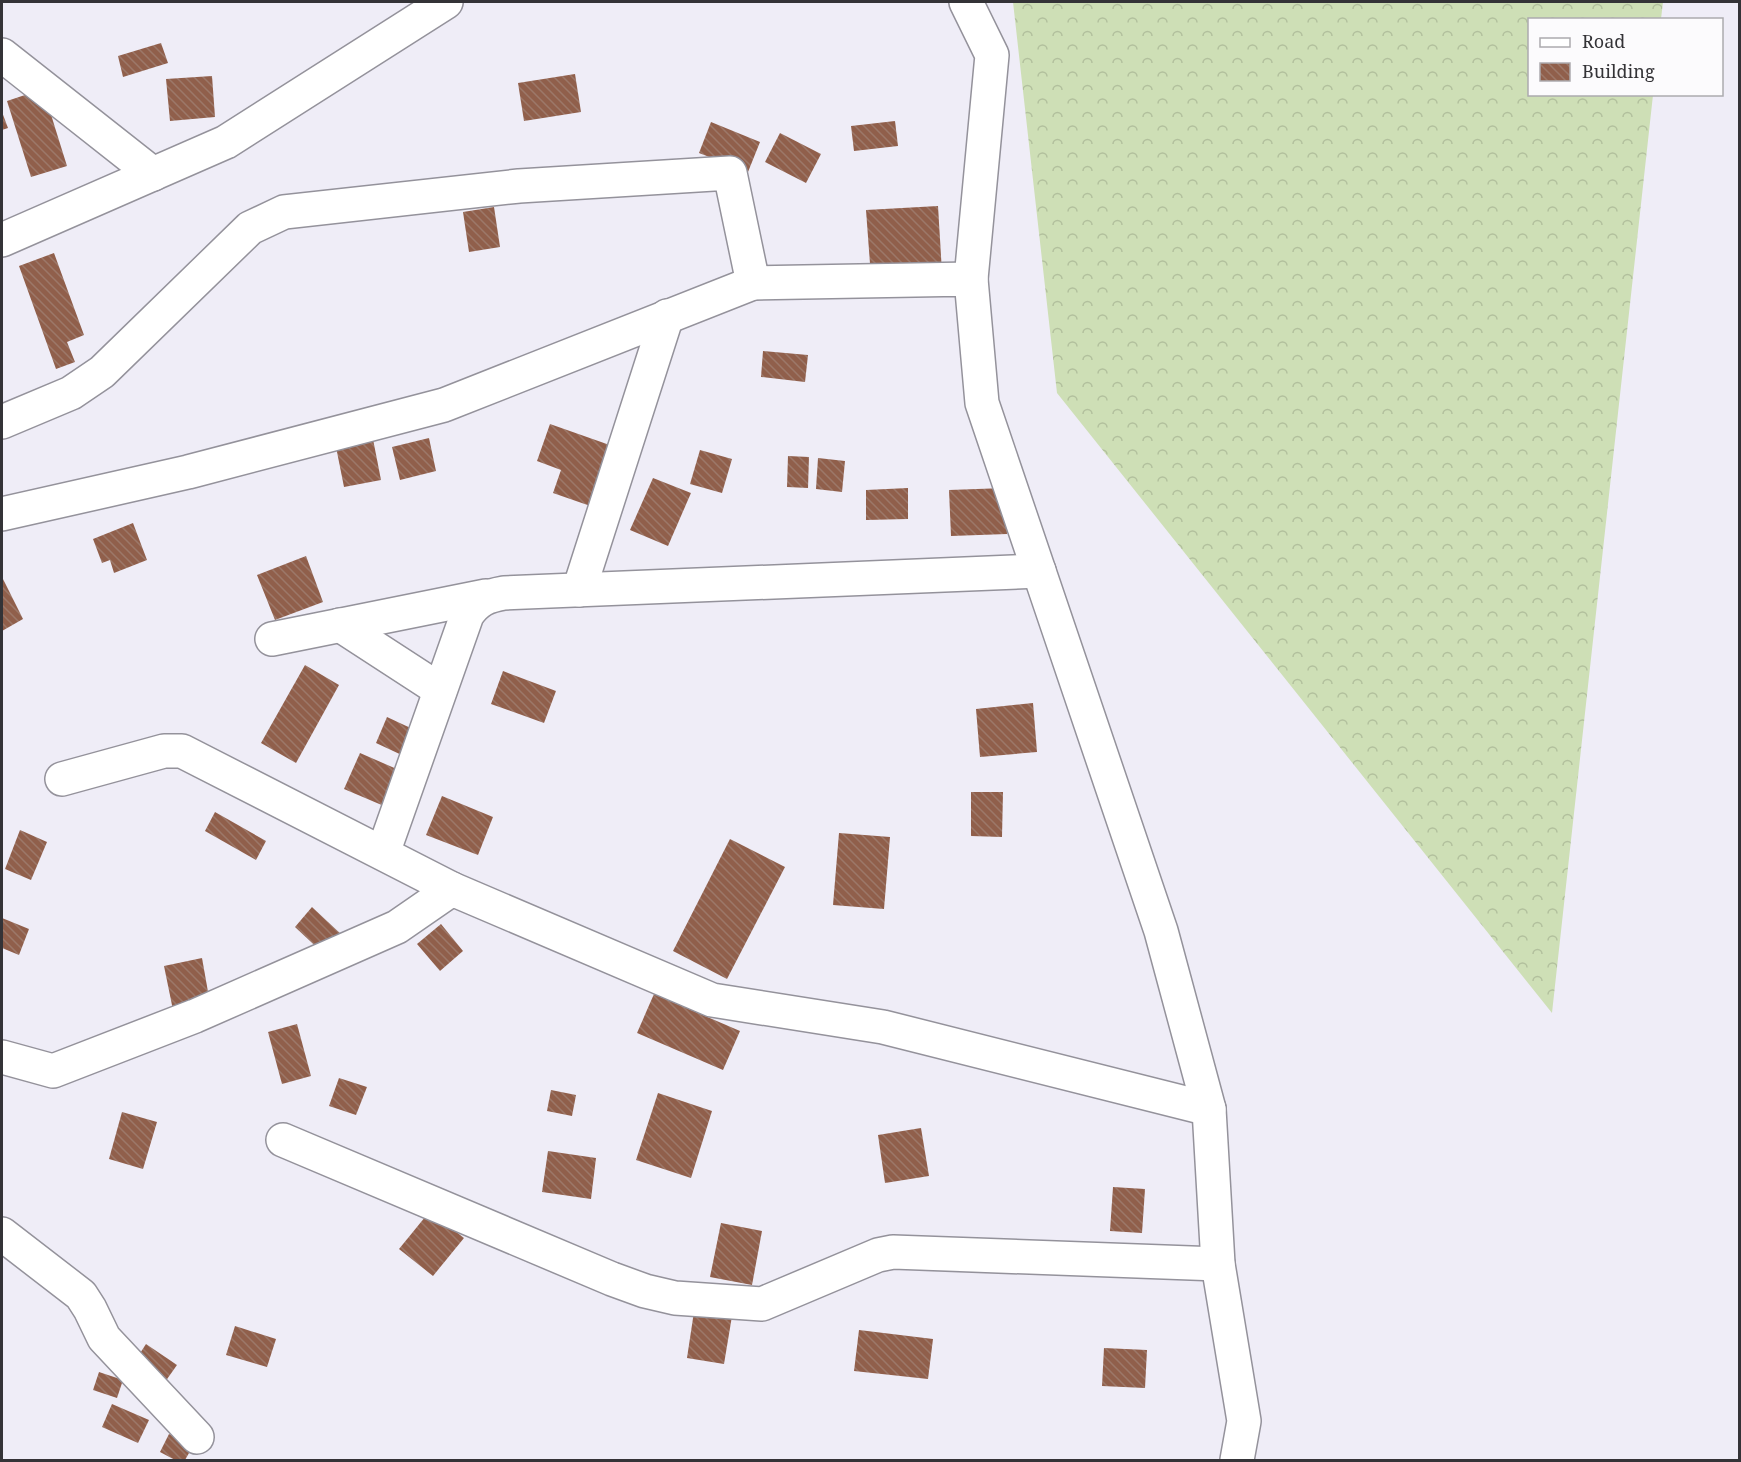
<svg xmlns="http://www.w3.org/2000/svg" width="1741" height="1462" font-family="'Noto Serif',serif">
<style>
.forest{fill:url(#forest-crowns)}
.building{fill:url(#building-back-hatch)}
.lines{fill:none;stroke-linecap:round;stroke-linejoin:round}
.minor-casing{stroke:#94929b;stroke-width:36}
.minor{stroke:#fff;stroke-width:33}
</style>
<defs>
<pattern id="forest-crowns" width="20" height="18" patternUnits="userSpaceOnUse" patternTransform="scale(1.5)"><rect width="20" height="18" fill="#cedfb6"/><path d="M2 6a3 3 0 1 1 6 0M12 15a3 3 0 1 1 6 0" fill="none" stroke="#b2c09d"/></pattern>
<pattern id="building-back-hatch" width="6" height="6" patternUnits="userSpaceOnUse" patternTransform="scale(1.5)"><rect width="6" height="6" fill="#905f4b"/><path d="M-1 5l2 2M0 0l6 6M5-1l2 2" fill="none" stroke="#9c7869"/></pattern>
</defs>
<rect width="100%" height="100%" fill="#efedf7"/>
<path class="forest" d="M 1013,2 L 1663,2 L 1661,19 L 1530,20 L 1530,94 L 1653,95 L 1552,1013 L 1057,393 Z"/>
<g class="building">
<path d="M 161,43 L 168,63 L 123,77 L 118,56 Z"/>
<path d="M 575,74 L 581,112 L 524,121 L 518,83 Z"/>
<path d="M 212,76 L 215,117 L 170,121 L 166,79 Z"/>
<path d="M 43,89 L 67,166 L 31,177 L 7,101 Z"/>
<path d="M 2,112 L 8,128 L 2,130 Z"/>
<path d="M 895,121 L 898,146 L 854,151 L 851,126 Z"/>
<path d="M 711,122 L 760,142 L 748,172 L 699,153 Z"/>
<path d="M 780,133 L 821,154 L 806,183 L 765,162 Z"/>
<path d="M 938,206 L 942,272 L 871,277 L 866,210 Z"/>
<path d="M 494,207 L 500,247 L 469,252 L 463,212 Z"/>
<path d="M 54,253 L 84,335 L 67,342 L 75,362 L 56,369 L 19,266 Z"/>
<path d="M 763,351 L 808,355 L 805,382 L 761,377 Z"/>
<path d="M 550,424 L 621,449 L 599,509 L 553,493 L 561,470 L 537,461 Z"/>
<path d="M 372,434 L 381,480 L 344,487 L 335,442 Z"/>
<path d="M 429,438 L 436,471 L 400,480 L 392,447 Z"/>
<path d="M 700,450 L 732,459 L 722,493 L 690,484 Z"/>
<path d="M 788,456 L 809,457 L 808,488 L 787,487 Z"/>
<path d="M 818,458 L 845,461 L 842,492 L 816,489 Z"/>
<path d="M 653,478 L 691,493 L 668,546 L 630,530 Z"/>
<path d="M 908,488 L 908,519 L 866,520 L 866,490 Z"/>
<path d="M 1005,488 L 1007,534 L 951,536 L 949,490 Z"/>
<path d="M 133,523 L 147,560 L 114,573 L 110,560 L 102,563 L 93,539 Z"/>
<path d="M 306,556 L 323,602 L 275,620 L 257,575 Z"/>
<path d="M 2,577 L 23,619 L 2,631 Z"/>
<path d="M 305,665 L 339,685 L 296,763 L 261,743 Z"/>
<path d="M 503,671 L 556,691 L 544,723 L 491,704 Z"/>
<path d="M 1033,703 L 1037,752 L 980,757 L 976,709 Z"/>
<path d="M 387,717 L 417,731 L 406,757 L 376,743 Z"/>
<path d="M 360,753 L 399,770 L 384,806 L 344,789 Z"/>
<path d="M 971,792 L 1003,792 L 1002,837 L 971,836 Z"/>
<path d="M 442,796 L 493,817 L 478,855 L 426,835 Z"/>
<path d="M 215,812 L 266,841 L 256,860 L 205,831 Z"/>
<path d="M 20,830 L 47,842 L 31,880 L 5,869 Z"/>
<path d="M 839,833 L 890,837 L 884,909 L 833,905 Z"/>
<path d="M 730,839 L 785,867 L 727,979 L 673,951 Z"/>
<path d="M 312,907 L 343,936 L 325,955 L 295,927 Z"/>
<path d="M 2,918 L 29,929 L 19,955 L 2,948 Z"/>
<path d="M 441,924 L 463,951 L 440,971 L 417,944 Z"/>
<path d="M 202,958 L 210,1003 L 173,1010 L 164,966 Z"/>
<path d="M 654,994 L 740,1031 L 723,1070 L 637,1033 Z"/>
<path d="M 297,1024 L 311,1076 L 282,1084 L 268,1032 Z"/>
<path d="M 339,1078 L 367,1087 L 356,1115 L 329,1106 Z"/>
<path d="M 551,1090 L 576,1095 L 572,1116 L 547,1111 Z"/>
<path d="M 658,1093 L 712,1111 L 691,1178 L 636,1160 Z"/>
<path d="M 122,1112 L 157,1122 L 143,1169 L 109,1159 Z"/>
<path d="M 921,1128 L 929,1176 L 885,1183 L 878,1135 Z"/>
<path d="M 548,1151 L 596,1158 L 591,1199 L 542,1192 Z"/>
<path d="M 1113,1187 L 1145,1189 L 1142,1233 L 1110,1231 Z"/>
<path d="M 430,1211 L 464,1238 L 433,1276 L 399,1249 Z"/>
<path d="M 721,1223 L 762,1231 L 752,1285 L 710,1277 Z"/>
<path d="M 695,1305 L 733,1310 L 724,1364 L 687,1358 Z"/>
<path d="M 235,1326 L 276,1339 L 267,1367 L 226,1355 Z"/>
<path d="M 859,1330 L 933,1339 L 928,1379 L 854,1371 Z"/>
<path d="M 146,1344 L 177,1365 L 165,1382 L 135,1361 Z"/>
<path d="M 1104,1348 L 1147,1350 L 1145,1388 L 1102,1386 Z"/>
<path d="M 99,1372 L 123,1380 L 117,1398 L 93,1390 Z"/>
<path d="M 112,1404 L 149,1420 L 138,1443 L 102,1427 Z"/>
<path d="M 169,1434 L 193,1446 L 185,1460 L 175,1460 L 160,1452 Z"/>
</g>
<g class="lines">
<defs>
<g id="minor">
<path d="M 966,2 L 992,55 L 971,279"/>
<path d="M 2,55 L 153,174"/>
<path d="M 2,240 L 226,142 L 446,2"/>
<path d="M 2,422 L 71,393 L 102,372 L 250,228 L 284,212 L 519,186 L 730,173 L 753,283 L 971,279 L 982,403 L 1161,931 L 1209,1109 L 1218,1264 L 1244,1421 L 1237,1460"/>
<path d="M 2,514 L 188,472 L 444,405 L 753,283"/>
<path d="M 579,590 L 667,316"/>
<path d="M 340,625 L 440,690"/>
<path d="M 272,639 L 486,596"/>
<path d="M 62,779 L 164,751 L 182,751 L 452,889"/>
<path d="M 383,853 L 467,615 C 477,600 487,596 504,593 L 1039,571"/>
<path d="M 2,1057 L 53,1071 L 195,1016 L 397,927 L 452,889 L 712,1000 L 883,1027 L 1209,1109"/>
<path d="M 283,1140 L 612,1279 L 645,1291 L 675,1298 L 762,1304 L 878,1255 L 893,1252 L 1218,1264"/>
<path d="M 2,1234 L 81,1295 L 90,1309 L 104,1338 L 197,1437"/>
</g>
</defs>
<use href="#minor" class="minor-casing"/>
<use href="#minor" class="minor"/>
</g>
<rect width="1741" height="1462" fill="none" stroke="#343337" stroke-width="6"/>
<rect x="1528" y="18" width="195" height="78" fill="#fcfbfd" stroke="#acabae" stroke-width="1.5"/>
<rect x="1540" y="38" width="30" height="9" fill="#ffffff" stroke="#acabae" stroke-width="1.5"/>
<text x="1582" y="48" font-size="18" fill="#343337">Road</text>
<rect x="1540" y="63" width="30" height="18" fill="url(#building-back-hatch)" stroke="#acabae" stroke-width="1.5"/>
<text x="1582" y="78" font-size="18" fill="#343337">Building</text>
</svg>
